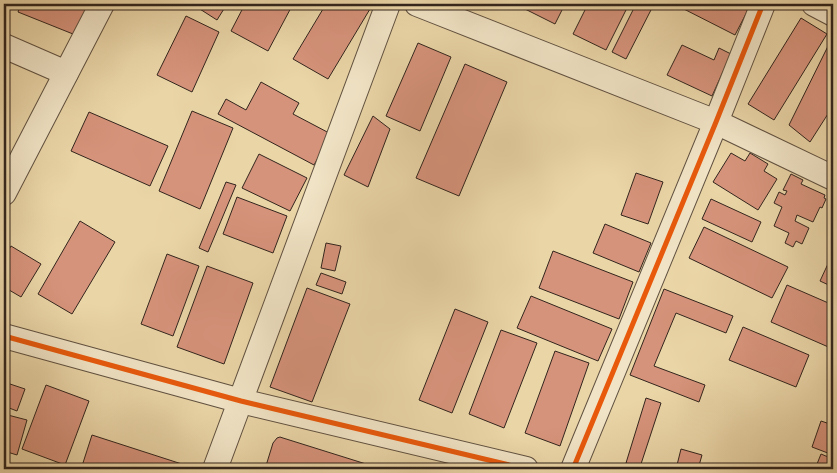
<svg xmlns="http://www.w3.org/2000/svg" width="837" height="473" font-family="'IM FELL Double Pica',serif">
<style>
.building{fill:#d6937b;stroke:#32251d}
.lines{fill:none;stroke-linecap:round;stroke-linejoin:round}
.minor-casing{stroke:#605140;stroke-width:26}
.minor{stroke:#f1e4c6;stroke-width:24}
.cycleway-casing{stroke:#f1e4c6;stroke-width:8}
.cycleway{stroke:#e8590c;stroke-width:5}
</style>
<rect width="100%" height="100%" fill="#ead5a7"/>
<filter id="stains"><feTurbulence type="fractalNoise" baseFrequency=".004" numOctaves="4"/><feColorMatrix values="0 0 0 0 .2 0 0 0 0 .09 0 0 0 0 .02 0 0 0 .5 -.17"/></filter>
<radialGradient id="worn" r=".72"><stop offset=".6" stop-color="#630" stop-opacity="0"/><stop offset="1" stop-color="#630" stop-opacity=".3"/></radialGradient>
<g class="building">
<path d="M 21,4 L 90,4 L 78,36 L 18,12 Z"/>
<path d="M 192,4 L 227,4 L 217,20 Z"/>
<path d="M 245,4 L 293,4 L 268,51 L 231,31 Z"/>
<path d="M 326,4 L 373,4 L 328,79 L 293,59 Z"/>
<path d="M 521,4 L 565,4 L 555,24 L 519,6 Z"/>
<path d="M 588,4 L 629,4 L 606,50 L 573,34 Z"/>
<path d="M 636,4 L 654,4 L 626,59 L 612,52 Z"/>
<path d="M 674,4 L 751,4 L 735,35 Z"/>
<path d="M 186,16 L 219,32 L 192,92 L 157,75 Z"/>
<path d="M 801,18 L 827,34 L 774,120 L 748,104 Z"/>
<path d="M 833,36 L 833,106 L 810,142 L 789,125 Z"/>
<path d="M 418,43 L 451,57 L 420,131 L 386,116 Z"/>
<path d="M 682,45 L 714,60 L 719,48 L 731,54 L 712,96 L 667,75 Z"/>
<path d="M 465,64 L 507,82 L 459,196 L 416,178 Z"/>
<path d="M 261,82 L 299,103 L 293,114 L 331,134 L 314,165 L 218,114 L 226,99 L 246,110 Z"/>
<path d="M 192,111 L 233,128 L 200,209 L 159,191 Z"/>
<path d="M 89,112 L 168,146 L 150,186 L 71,151 Z"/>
<path d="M 373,116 L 390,129 L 368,187 L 344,175 Z"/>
<path d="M 731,153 L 745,161 L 750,153 L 768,164 L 764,171 L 777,179 L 758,210 L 713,182 Z"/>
<path d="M 259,154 L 307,178 L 290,211 L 242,188 Z"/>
<path d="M 636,173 L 663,182 L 648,224 L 621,215 Z"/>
<path d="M 791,174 L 803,180 L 801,184 L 825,195 L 824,198 L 826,199 L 822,208 L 820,207 L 813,222 L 797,215 L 795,221 L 809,228 L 802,244 L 796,241 L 793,247 L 785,243 L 789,233 L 774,226 L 782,207 L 774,203 L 779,192 L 785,195 L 787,191 L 783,190 Z"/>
<path d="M 226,182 L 236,185 L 208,252 L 199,248 Z"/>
<path d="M 237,197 L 287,216 L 273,253 L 223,234 Z"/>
<path d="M 711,199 L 761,222 L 752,242 L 702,219 Z"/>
<path d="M 80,221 L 115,242 L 72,314 L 38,294 Z"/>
<path d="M 605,224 L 651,243 L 639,272 L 593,253 Z"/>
<path d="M 704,227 L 788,267 L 772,298 L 689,258 Z"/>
<path d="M 326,243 L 341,246 L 335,271 L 321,268 Z"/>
<path d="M 11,246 L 41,264 L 21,297 L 4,287 L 4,258 Z"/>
<path d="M 553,251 L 633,282 L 619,319 L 539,288 Z"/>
<path d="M 833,253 L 833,287 L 820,281 Z"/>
<path d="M 167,254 L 199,266 L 173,336 L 141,324 Z"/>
<path d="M 207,266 L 253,283 L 224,364 L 177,347 Z"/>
<path d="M 321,273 L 346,282 L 342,294 L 316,285 Z"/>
<path d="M 787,285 L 833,305 L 833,349 L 771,322 Z"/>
<path d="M 307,288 L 350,304 L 312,402 L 270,387 Z"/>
<path d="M 664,289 L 733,316 L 726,333 L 676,313 L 654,366 L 705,385 L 699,402 L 630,375 Z"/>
<path d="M 531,296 L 612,329 L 598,361 L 517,328 Z"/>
<path d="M 455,309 L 488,322 L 452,413 L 419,400 Z"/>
<path d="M 743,327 L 809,355 L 796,387 L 729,360 Z"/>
<path d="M 501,330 L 537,343 L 504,428 L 469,414 Z"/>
<path d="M 555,351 L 589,363 L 560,446 L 525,433 Z"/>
<path d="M 4,382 L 25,389 L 17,411 L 4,406 Z"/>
<path d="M 46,385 L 89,401 L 65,465 L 22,449 Z"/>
<path d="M 646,398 L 661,403 L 640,467 L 626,463 Z"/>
<path d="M 4,414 L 27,420 L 17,455 L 4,451 Z"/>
<path d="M 821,421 L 833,425 L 833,455 L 812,447 Z"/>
<path d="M 92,435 L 188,466 L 187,469 L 81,469 Z"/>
<path d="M 280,437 L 283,438 L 382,469 L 265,469 L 273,443 L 277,438 Z"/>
<path d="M 681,449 L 702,455 L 698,469 L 676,469 Z"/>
<path d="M 821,454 L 833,459 L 833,469 L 815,469 Z"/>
</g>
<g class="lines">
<defs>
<g id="minor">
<path d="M 417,4 L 716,122 L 833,178"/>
<path d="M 814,4 L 833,14"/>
<path d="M 4,46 L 66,73"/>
<path d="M 4,193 L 102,4"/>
<path d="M 4,336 L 241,401 L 526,469"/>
<path d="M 215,469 L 388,4"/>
<path d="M 573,469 L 716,122 L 763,4"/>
</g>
</defs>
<use href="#minor" class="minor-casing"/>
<use href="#minor" class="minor"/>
<defs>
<g id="cycleway">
<path d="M 4,336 L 241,401 L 526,469"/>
<path d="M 573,469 L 716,122 L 763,4"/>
</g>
</defs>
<use href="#cycleway" class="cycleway-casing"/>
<use href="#cycleway" class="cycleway"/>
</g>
<rect width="837" height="473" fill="none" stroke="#ead5a7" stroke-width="20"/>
<rect x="5" y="5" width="827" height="463" fill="none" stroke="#32251d" stroke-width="2.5"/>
<rect x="10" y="10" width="817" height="453" fill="none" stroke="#32251d"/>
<rect width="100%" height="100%" filter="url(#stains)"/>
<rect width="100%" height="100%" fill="url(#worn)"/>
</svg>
